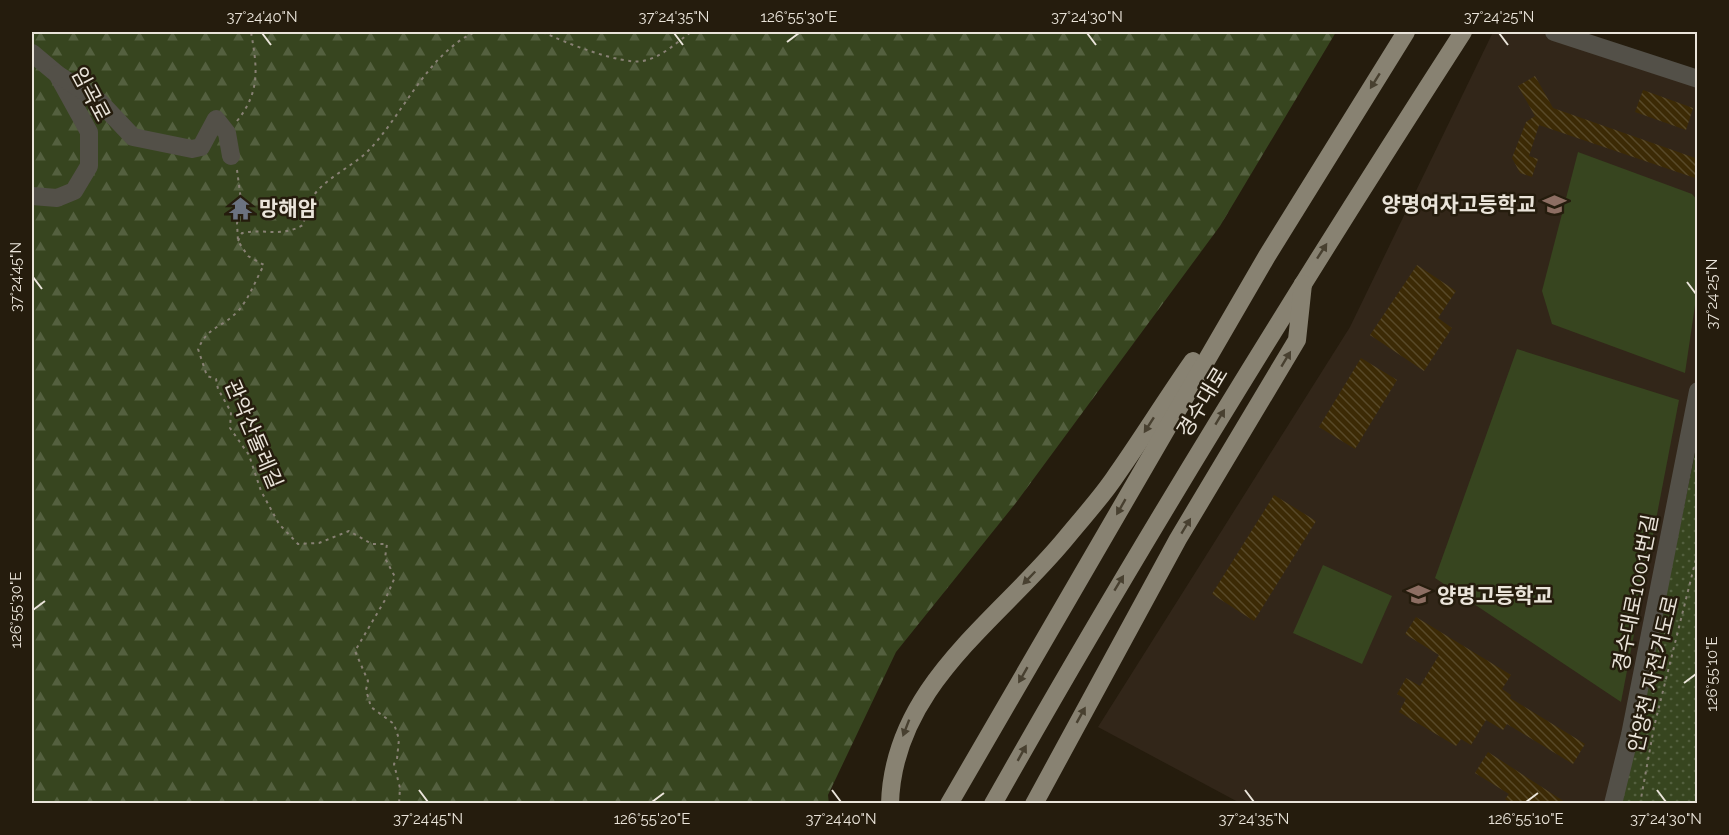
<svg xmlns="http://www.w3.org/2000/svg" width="1729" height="835" font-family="Raleway,'Noto Sans KR',sans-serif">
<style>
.education{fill:#322619}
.grass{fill:#37451f}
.forest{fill:url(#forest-firs)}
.park{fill:url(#park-dots)}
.building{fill:url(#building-back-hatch)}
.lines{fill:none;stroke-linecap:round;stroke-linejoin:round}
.path{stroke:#888174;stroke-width:2;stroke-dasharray:3 4.5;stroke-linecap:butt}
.minor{stroke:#535048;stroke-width:18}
.major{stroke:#888272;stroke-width:18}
.oneway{fill:#484030}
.ticks{fill:none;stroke:#eae4da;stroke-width:2}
.labels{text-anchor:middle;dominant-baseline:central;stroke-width:5;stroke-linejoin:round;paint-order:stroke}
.street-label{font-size:21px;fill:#eae4da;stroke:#251c0d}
.poi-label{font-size:21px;font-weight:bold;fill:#eae4da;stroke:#251c0d;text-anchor:start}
.neatline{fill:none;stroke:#eae4da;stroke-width:2}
.ticks-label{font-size:15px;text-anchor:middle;fill:#eae4da}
</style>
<defs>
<pattern id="forest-firs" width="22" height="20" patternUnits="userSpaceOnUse" patternTransform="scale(1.5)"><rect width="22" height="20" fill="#37451f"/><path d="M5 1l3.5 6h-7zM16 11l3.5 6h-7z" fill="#54603f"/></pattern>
<pattern id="park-dots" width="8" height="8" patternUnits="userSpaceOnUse" patternTransform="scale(1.5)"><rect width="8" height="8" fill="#37451f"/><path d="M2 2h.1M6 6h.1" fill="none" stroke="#54603f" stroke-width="1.8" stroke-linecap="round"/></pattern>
<pattern id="building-back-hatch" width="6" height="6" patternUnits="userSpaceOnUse" patternTransform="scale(1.5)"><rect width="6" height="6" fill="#3c2a05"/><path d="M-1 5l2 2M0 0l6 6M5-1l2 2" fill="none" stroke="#584929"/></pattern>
</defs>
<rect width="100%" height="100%" fill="#251c0d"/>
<path class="education" d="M 1493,32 L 1538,32 L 1697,87 L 1697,391 L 1613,803 L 1240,803 L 1098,727 L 1350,327 Z"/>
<g class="grass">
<path d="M 1578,152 L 1692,194 L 1697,200 L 1697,292 L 1685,373 L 1552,324 L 1542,291 Z"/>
<path d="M 1517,349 L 1679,400 L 1621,702 L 1435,578 Z"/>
<path d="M 1323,565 L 1392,596 L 1362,664 L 1293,633 Z"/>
</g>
<path class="forest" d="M 32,32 L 1336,32 L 1220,226 L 1015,504 L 896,652 L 828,795 L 829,804 L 32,803 Z"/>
<path class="park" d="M 1697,444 L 1697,796 L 1696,803 L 1622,804 Z"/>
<g class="building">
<path d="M 1535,76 L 1553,108 L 1698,159 L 1698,179 L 1539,125 L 1529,156 L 1538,159 L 1532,177 L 1520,173 L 1512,158 L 1526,122 L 1535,116 L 1518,86 Z"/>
<path d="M 1643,90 L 1693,108 L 1686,130 L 1635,112 Z"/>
<path d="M 1417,265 L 1456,291 L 1438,318 L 1452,328 L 1424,371 L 1370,335 Z"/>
<path d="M 1361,358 L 1397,380 L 1355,449 L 1319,427 Z"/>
<path d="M 1274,495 L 1316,521 L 1254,621 L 1212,594 Z"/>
<path d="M 1416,617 L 1511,675 L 1502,689 L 1511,695 L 1510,698 L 1585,744 L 1573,764 L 1507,724 L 1503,730 L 1486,720 L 1471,745 L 1461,739 L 1456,746 L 1399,712 L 1406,699 L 1397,694 L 1406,678 L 1420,686 L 1439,655 L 1405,634 Z"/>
<path d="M 1488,752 L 1568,804 L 1513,804 L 1505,799 L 1509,794 L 1475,773 Z"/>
</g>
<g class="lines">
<g class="path">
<path d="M 543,32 C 563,42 621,65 643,61 C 662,57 676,43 691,32"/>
<path d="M 237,121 C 261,91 257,67 251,32"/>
<path d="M 237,170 L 242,208 L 237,223 L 238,241 L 248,256 L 264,265 C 256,279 249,299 238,311 C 221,329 209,325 198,349 L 207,376 L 216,379 L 218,389 L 231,412 L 230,428 L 249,455 L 261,491 L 279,524 L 298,544 L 319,543 L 349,531 L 372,544 L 387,544 L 385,558 L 395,577 L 385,600 L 355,651 L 368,681 L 366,690 L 371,707 L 394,724 L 399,739 L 397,759 L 394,764 L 400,788 L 399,804"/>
<path d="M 238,241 L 242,233 C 265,228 280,238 303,225 C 305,218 306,209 309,203 C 320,180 351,168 368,151 C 403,115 427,54 475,32"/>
<path d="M 1640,804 L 1654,727 L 1698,551"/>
</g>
<g class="minor">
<path d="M 1554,32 L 1698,79"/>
<path d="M 32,53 L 57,74 L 89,132 L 89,166 L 74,191 L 57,198 L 32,196"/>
<path d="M 57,74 L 99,101 L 133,137 L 192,149 L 201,147 L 216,119 L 227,133 L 231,156"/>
<path d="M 1613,804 L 1630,735 L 1698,391"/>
</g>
<g class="major">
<path d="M 890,804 C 893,686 998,621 1066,538 C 1083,517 1102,497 1117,474 C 1143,437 1167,398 1193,361"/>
<path d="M 949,804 L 1267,256 L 1406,32"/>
<path d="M 993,804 C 1141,541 1300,285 1463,32"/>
<path d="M 1034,804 L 1178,539 L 1297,340 L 1303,284"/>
</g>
</g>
<defs><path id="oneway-solid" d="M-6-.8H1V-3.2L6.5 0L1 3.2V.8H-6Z" transform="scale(1.5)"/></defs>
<g class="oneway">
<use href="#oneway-solid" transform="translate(1375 81) rotate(122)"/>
<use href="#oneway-solid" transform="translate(1322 251) rotate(-57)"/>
<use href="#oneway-solid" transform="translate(1286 359) rotate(-59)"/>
<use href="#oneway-solid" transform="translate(1220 417) rotate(-59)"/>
<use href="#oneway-solid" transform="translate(1149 425) rotate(123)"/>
<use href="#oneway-solid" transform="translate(1121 507) rotate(120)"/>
<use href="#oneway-solid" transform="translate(1186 526) rotate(-59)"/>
<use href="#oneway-solid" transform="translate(1029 578) rotate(134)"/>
<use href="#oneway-solid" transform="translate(1119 583) rotate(-59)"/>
<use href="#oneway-solid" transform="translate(1023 675) rotate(120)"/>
<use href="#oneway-solid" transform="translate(1081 715) rotate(-61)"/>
<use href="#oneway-solid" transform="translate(906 728) rotate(111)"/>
<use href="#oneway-solid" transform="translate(1022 753) rotate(-61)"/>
</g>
<path class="ticks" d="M 262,33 L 271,45M 674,33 L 683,45M 1087,33 L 1096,45M 1499,33 L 1508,45M 787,42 L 799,33M 33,277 L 42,289M 1687,282 L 1696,294M 33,610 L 45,601M 1684,683 L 1696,674M 419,790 L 428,802M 832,790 L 841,802M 1245,790 L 1254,802M 1657,790 L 1666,802M 652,802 L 664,793M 1526,802 L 1538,793"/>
<defs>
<symbol id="school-bare" viewBox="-9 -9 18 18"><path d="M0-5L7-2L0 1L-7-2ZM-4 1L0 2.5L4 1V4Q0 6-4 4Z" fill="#8d6e63" stroke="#251c0d" stroke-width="2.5" paint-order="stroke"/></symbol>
<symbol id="temple-bare" viewBox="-9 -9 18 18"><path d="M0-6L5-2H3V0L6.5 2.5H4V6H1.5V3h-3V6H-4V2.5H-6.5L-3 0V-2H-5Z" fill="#6b7280" stroke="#251c0d" stroke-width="2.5" paint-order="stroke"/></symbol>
</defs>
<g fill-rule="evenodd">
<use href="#school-bare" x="1538" y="188" width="33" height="33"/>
<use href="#temple-bare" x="224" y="192" width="33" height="33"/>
<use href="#school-bare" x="1402" y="578" width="33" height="33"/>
</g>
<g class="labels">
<g class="street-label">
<text transform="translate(91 94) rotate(62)">임곡로</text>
<text transform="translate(1202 402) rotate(-59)">경수대로</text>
<text transform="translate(254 434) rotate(67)">관악산둘레길</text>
<text transform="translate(1635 593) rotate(-79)">경수대로1001번길</text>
<text transform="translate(1653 674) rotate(-77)">안양천 자전거도로</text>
</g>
<g class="poi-label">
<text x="1536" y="204" text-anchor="end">양명여자고등학교</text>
<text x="259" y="208">망해암</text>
<text x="1437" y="595">양명고등학교</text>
</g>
</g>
<rect width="1729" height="835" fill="none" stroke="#251c0d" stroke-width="66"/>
<rect x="33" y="33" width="1663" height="769" class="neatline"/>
<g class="ticks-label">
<text x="262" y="22">37°24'40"N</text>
<text x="674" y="22">37°24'35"N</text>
<text x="799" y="22">126°55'30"E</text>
<text x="1087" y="22">37°24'30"N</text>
<text x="1499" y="22">37°24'25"N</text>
<text transform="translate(16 277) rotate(-90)" y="5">37°24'45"N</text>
<text transform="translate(1712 294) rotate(-90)" y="5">37°24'25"N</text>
<text transform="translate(16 610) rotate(-90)" y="5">126°55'30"E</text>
<text transform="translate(1712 674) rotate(-90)" y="5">126°55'10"E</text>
<text x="428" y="824">37°24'45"N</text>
<text x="652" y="824">126°55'20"E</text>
<text x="841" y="824">37°24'40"N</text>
<text x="1254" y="824">37°24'35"N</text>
<text x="1526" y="824">126°55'10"E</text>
<text x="1666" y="824">37°24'30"N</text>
</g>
</svg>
